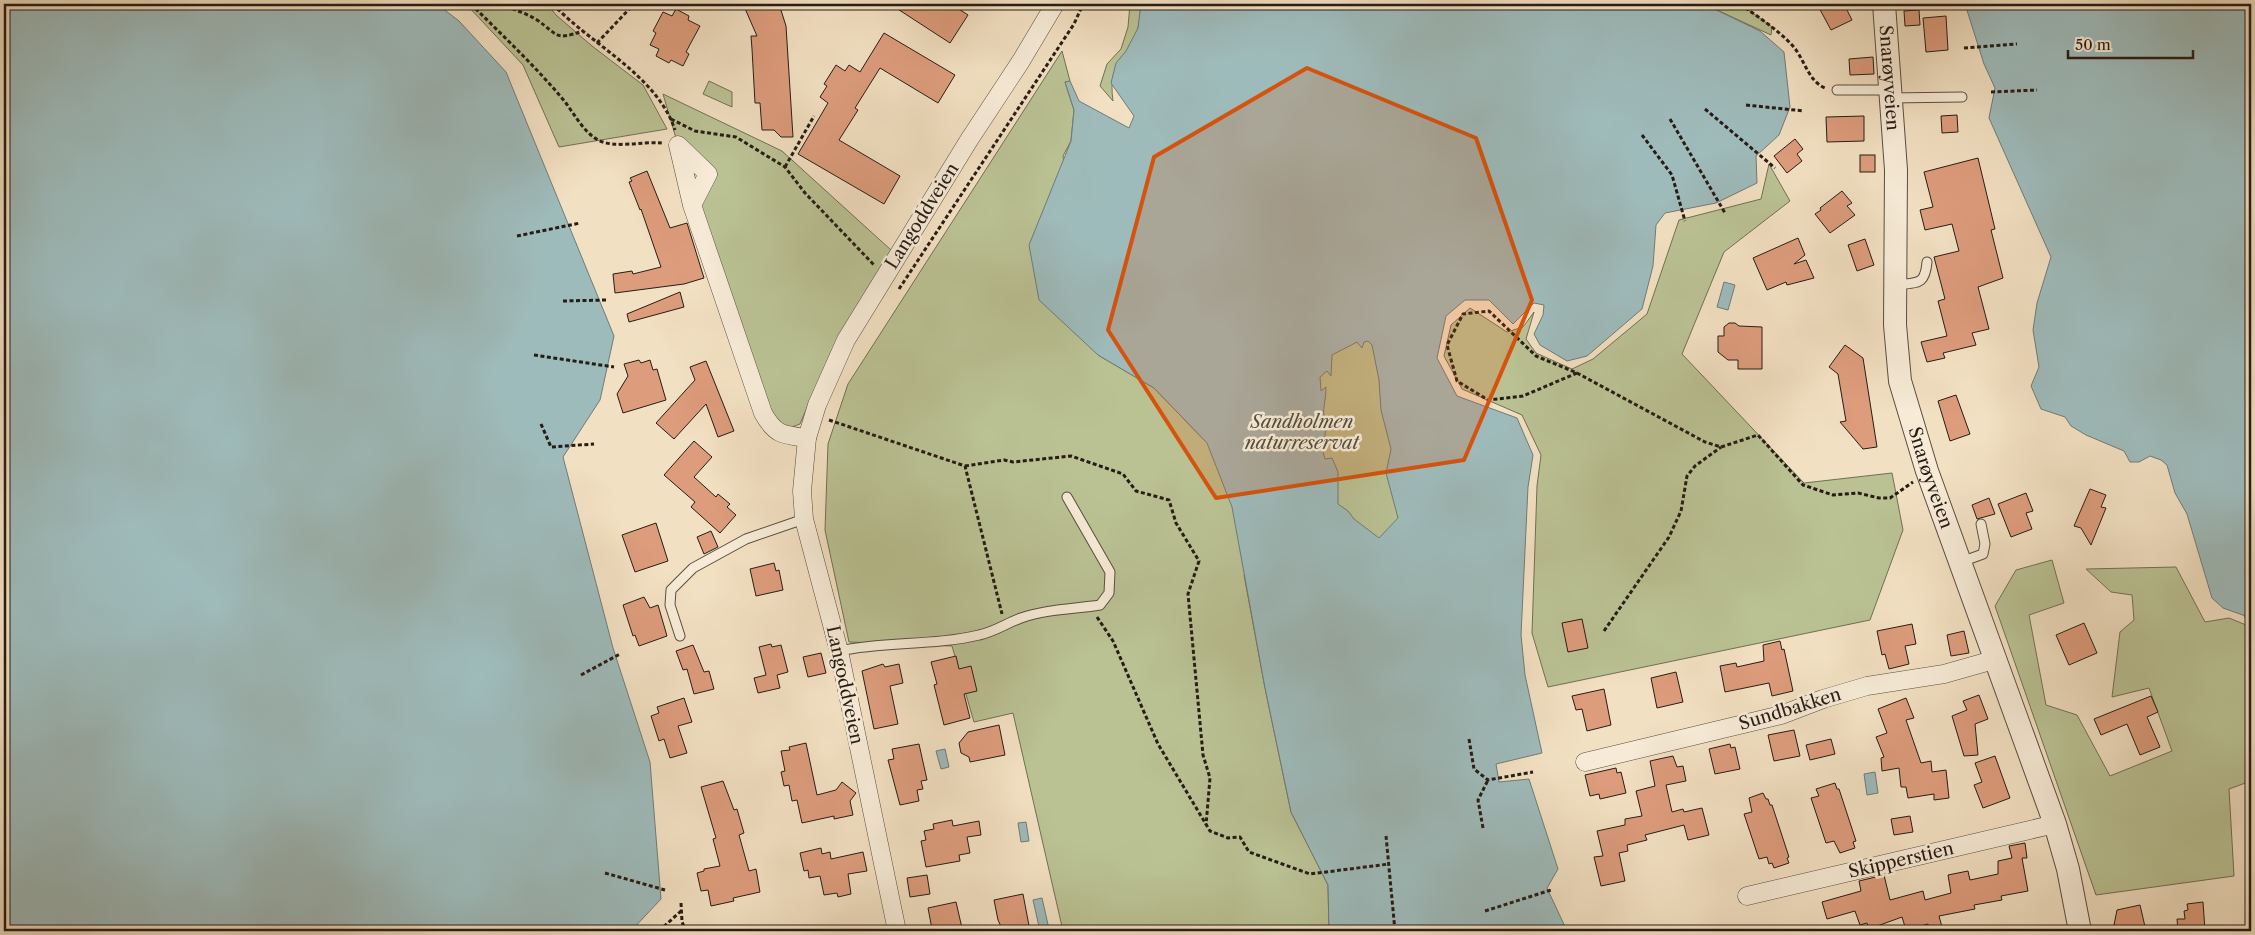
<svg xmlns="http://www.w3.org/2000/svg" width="2255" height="935" font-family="'Libre Caslon Text',serif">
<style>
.green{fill:#bac294;stroke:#706f54}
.water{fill:#9ebbbb;stroke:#6e7b79;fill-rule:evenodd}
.building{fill:#dd9c7c;stroke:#261c15}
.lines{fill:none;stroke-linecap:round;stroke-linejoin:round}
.service-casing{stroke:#594d40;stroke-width:11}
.minor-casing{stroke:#594d40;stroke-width:19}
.tertiary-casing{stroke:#594d40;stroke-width:24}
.path{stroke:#261c15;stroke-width:3;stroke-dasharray:4 2.5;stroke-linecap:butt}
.service{stroke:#f7ebd7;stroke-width:9}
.minor{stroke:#f7ebd7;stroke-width:18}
.tertiary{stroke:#f7ebd7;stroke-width:22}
.marked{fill:#d5530d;fill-opacity:0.2;stroke:#d5530d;stroke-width:4;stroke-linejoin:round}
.labels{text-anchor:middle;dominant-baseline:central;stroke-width:5;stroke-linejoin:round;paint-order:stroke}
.street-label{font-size:18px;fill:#261c15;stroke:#f7ebd7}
.park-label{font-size:18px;font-style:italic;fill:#524e3b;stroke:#f7ebd7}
</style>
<rect width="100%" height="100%" fill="#f2e0c2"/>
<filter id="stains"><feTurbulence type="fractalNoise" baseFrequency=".004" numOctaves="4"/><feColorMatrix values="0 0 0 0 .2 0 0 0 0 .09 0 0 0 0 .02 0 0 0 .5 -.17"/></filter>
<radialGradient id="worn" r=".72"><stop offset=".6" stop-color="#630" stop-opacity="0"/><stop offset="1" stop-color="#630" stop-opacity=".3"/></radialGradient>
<g class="green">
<path d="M 466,4 L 547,4 L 556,15 L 592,46 L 643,85 L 667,129 L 559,147 L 523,65 Z"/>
<path d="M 1130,4 L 1141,4 C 1140,11 1140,20 1138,28 C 1129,61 1107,58 1113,101 L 1100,86 L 1107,64 L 1121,49 L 1128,27 Z"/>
<path d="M 1704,4 L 1740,4 L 1772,27 L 1771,35 Z"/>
<path d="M 1062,51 L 1070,81 L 1065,82 L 1074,110 L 1071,141 L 1063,156 L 1098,355 L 1154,388 L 1207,443 L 1360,222 L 1435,643 L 1244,575 L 1265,688 L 1291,812 L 1328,885 L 1329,931 L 1063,931 L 1013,713 L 974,722 L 952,646 L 849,642 L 825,530 L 828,444 L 848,384 Z"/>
<path d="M 709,81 L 732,92 L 732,107 L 703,94 Z"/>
<path d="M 663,94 L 782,151 L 891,250 L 831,352 L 800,424 L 784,430 L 763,413 L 692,205 L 708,174 L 678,145 Z"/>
<path d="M 1769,164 L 1790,201 L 1724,252 L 1682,354 L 1804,483 L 1892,473 L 1903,530 L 1870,620 L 1548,687 L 1532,633 L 1537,486 L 1541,455 L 1522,415 L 1462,389 L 1444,356 L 1451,325 L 1470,308 L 1507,332 L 1523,327 L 1534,312 L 1526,339 L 1536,353 L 1572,369 L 1593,359 L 1647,314 L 1679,220 L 1761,199 Z"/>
<path d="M 2052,560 L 2064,603 L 2029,615 L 2046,705 L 2077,715 L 2110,776 L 2172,751 L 2149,688 L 2112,697 L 2120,632 L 2134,620 L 2132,595 L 2111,592 L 2086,569 L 2176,567 L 2205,622 L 2229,618 L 2251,627 L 2251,781 L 2229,789 L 2234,876 L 2096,895 L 1995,606 L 2016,570 Z"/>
</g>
<g class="water">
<path d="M 4,4 L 437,4 L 459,21 L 506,72 L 614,336 L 600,400 L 563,457 L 613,648 L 650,762 L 661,899 L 631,931 L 4,931 Z"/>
<path d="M 1141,4 L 1704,4 L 1760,31 L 1784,52 L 1790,107 L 1779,135 L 1756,156 L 1757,183 L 1716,203 L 1665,213 L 1656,225 L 1653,266 L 1642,309 L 1587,356 L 1567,361 L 1540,345 L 1534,334 L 1543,315 L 1544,305 L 1534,303 L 1513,324 L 1489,300 L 1465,300 L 1446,316 L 1437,358 L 1457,396 L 1517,418 L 1533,455 L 1528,487 L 1521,635 L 1525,675 L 1542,753 L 1496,764 L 1499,782 L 1529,779 L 1558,869 L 1547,888 L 1567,931 L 1329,931 L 1328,885 L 1291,812 L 1265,688 L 1232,507 L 1207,443 L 1154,388 L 1098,355 L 1039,300 L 1029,245 L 1071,141 L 1074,110 L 1065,82 L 1070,81 L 1079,101 L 1129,128 L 1134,116 L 1111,83 L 1116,63 L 1126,51 L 1138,28 ZM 1368,341 L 1372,345 L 1379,380 L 1381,410 L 1391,449 L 1386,473 L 1398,518 L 1379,538 L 1354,519 L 1348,511 L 1338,504 L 1338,472 L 1332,458 L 1325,459 L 1321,445 C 1330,432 1322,421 1324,407 C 1325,400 1326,394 1326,387 L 1321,391 L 1320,377 L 1327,371 L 1331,376 L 1332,355 L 1357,342 L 1362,348 L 1364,342 Z"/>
<path d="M 1965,4 L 2251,4 L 2251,618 L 2223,608 L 2212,598 L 2187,514 L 2175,493 L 2167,465 L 2161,460 L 2150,456 L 2139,462 L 2130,462 L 2124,451 L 2086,435 L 2071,426 L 2065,417 L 2041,409 L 2031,386 L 2039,367 L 2033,330 L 2037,303 L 2051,257 L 1989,118 L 1995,88 L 1984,64 Z"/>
<path d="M 1724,282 L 1735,285 L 1728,310 L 1717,307 Z"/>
<path d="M 945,749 L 949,767 L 941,769 L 936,751 Z"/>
<path d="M 1875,772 L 1878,793 L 1867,795 L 1864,774 Z"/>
<path d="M 1026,822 L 1029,841 L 1021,842 L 1018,823 Z"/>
<path d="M 1042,898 L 1049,929 L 1040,931 L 1033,900 Z"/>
</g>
<g class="building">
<path d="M 743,4 L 779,4 L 786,26 L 793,137 L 781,137 L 774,130 L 762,130 L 760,103 L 755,103 L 752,49 L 751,36 L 757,36 Z"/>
<path d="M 890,4 L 951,4 L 968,15 L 950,43 Z"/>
<path d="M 1817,4 L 1844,4 L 1852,20 L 1831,30 Z"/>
<path d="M 676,9 L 689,16 L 688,20 L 700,26 L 686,52 L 689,54 L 683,66 L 671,60 L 669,63 L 656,56 L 659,49 L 650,45 L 656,33 L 653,31 L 663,12 L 672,16 Z"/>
<path d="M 1919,10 L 1920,25 L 1905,26 L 1904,11 Z"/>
<path d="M 1946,16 L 1948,50 L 1926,52 L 1923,18 Z"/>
<path d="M 884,33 L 955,75 L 938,103 L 880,68 L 855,108 L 858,110 L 839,140 L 900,176 L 884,204 L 798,154 L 828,103 L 820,97 L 827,86 L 824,84 L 836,65 L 845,71 L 849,65 L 860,72 Z"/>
<path d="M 1873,57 L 1874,74 L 1850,75 L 1849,59 Z"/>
<path d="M 1957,115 L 1958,132 L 1942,133 L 1941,116 Z"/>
<path d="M 1864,116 L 1864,141 L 1827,142 L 1826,117 Z"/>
<path d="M 1795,139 L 1803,149 L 1797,154 L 1802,161 L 1787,173 L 1774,156 Z"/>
<rect x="1860" y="155" width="15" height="17"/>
<path d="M 1978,158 L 1995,229 L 1991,230 L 2003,278 L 1978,287 L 1989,329 L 1972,333 L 1976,345 L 1943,353 L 1945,358 L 1927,362 L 1921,342 L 1947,336 L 1938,301 L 1945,299 L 1934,257 L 1959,251 L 1952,224 L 1925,230 L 1920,210 L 1933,207 L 1924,172 Z"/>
<path d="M 647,171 L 670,228 L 687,223 L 704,278 L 684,284 L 615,293 L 613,274 L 632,271 L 633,274 L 661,267 L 641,209 L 640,210 L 629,182 L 632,181 L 630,178 Z"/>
<path d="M 1842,191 L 1852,203 L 1847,206 L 1855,215 L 1830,233 L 1815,214 L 1821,210 L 1820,208 Z"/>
<path d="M 1798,238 L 1805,255 L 1794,264 L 1806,260 L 1814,278 L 1787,285 L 1786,282 L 1767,290 L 1753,258 Z"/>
<path d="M 1865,239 L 1874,265 L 1857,271 L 1848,245 Z"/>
<path d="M 680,292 L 684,307 L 629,322 L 627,314 Z"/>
<path d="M 1729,323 L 1735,323 L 1739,326 L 1762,327 L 1762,369 L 1738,369 L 1738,360 L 1728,360 L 1718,352 L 1718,336 L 1724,336 L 1724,327 Z"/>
<path d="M 1845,345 L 1863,358 L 1877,447 L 1863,449 L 1840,422 L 1846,421 L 1838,374 L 1829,367 Z"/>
<path d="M 639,360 L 641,363 L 650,360 L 653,370 L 657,369 L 666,400 L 623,413 L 617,394 L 628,376 L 624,364 Z"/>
<path d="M 706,361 L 734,431 L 718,437 L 706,404 L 674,439 L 656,423 L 695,380 L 690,367 Z"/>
<path d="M 1956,395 L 1970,434 L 1950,441 L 1938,401 Z"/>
<path d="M 694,441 L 712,457 L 694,477 L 716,497 L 718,494 L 730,504 L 727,507 L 736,515 L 720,533 L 691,507 L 695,502 L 664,475 Z"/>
<path d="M 2090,489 L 2106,495 L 2101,507 L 2106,508 L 2091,545 L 2081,528 L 2074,526 Z"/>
<path d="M 2026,493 L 2033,511 L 2026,513 L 2032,529 L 2011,537 L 1998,504 Z"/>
<path d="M 1989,498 L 1995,514 L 1977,519 L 1972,505 Z"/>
<path d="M 656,523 L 668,561 L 635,572 L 622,535 Z"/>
<path d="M 711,531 L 718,547 L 704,554 L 697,537 Z"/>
<path d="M 774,563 L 776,571 L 779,570 L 783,590 L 756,596 L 750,569 Z"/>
<path d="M 644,597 L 650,608 L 658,605 L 667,636 L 639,646 L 635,635 L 633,636 L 623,605 Z"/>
<path d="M 1582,619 L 1588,648 L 1568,652 L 1562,623 Z"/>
<path d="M 2084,623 L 2097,653 L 2069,665 L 2056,635 Z"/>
<path d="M 1912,624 L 1916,644 L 1905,646 L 1909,664 L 1889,669 L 1885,654 L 1882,655 L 1877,631 Z"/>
<path d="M 1964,631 L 1969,653 L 1951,656 L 1947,635 Z"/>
<path d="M 1780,641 L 1782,650 L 1784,649 L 1793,691 L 1772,696 L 1769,683 L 1725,692 L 1720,666 L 1736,663 L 1737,667 L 1764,661 L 1763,645 Z"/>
<path d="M 771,644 L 772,647 L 781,645 L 788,672 L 777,675 L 780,688 L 758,693 L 754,678 L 766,675 L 759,647 Z"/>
<path d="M 693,645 L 704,672 L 709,671 L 714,689 L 694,694 L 687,669 L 683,670 L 676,651 Z"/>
<path d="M 821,653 L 826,673 L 808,677 L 803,657 Z"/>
<path d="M 956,656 L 959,669 L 971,666 L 977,691 L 964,694 L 970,718 L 944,725 L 934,685 L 937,684 L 931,662 Z"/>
<path d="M 883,664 L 885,667 L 899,664 L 903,683 L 890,686 L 898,724 L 874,729 L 862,671 Z"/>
<path d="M 1676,672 L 1683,702 L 1657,708 L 1651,678 Z"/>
<path d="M 1604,689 L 1611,725 L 1587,731 L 1582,709 L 1576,710 L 1572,696 Z"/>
<path d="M 1979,695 L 1988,719 L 1975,724 L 1978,755 L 1964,756 L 1952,716 L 1967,710 L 1963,701 Z"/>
<path d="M 2151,696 L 2158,712 L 2147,717 L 2160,747 L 2140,755 L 2127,724 L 2101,735 L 2094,719 Z"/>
<path d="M 684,698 L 692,722 L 678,726 L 687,753 L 670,758 L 664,739 L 659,741 L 651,716 L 659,713 L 657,707 Z"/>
<path d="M 1906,698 L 1914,718 L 1906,720 L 1921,763 L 1931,761 L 1932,772 L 1946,770 L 1949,798 L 1934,800 L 1934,794 L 1908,798 L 1906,787 L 1901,787 L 1899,768 L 1882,771 L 1881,758 L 1884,757 L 1876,737 L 1887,733 L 1878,709 Z"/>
<path d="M 999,725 L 1005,755 L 970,762 L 969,757 L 961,753 L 959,743 L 968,732 Z"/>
<path d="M 1794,730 L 1800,756 L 1774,761 L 1768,735 Z"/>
<path d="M 1831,739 L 1835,754 L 1810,760 L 1806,745 Z"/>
<path d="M 806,743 L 817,795 L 836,790 L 842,782 L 856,793 L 850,801 L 853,815 L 834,819 L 834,816 L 802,823 L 797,800 L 792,801 L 789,785 L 784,786 L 781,772 L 785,771 L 781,751 L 790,750 L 789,747 Z"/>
<path d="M 919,744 L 927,780 L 921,781 L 923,789 L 917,790 L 919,801 L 900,805 L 888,760 L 894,759 L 892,749 Z"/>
<path d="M 1730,744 L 1731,748 L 1735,747 L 1740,769 L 1715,774 L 1709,749 Z"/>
<path d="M 1673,756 L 1677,767 L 1683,766 L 1686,781 L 1666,785 L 1672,812 L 1683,809 L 1684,812 L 1702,808 L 1709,835 L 1688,840 L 1684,825 L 1645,835 L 1647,840 L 1627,845 L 1628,851 L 1619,853 L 1625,881 L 1601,886 L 1594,857 L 1603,856 L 1597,831 L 1625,825 L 1625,819 L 1642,816 L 1636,791 L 1655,786 L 1650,761 Z"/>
<path d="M 1995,756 L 2010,798 L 1983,808 L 1974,785 L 1982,782 L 1975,763 Z"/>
<path d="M 1616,768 L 1617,773 L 1621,772 L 1626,793 L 1600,799 L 1599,794 L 1590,796 L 1585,775 Z"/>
<path d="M 723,781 L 734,810 L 737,809 L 744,833 L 739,835 L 749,871 L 756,869 L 760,892 L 733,898 L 734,901 L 711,906 L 708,890 L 701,891 L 697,873 L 704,871 L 704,869 L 720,866 L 713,839 L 716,838 L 701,787 Z"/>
<path d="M 1835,783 L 1837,789 L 1839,789 L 1856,841 L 1853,842 L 1855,848 L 1840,853 L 1834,841 L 1826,843 L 1811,798 L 1819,796 L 1816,789 Z"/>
<path d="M 1763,793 L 1766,799 L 1768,799 L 1770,805 L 1772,805 L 1789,857 L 1787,858 L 1789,863 L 1774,868 L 1772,863 L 1769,864 L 1767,857 L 1759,859 L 1744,814 L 1752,812 L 1749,798 Z"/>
<path d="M 1910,816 L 1913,832 L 1894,835 L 1891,819 Z"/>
<path d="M 952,820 L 953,826 L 979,821 L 981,835 L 967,837 L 970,853 L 959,855 L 960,861 L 926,867 L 921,841 L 926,840 L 924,831 L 934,829 L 933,824 Z"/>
<path d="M 2025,843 L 2027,858 L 2022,858 L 2028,891 L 2001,896 L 2002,900 L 1974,905 L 1975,909 L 1939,916 L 1942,927 L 1930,931 L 1928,924 L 1906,930 L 1902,917 L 1869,929 L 1867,923 L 1860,925 L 1855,911 L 1827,919 L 1822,902 L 1861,891 L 1859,881 L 1884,875 L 1890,900 L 1923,891 L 1925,900 L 1951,893 L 1948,875 L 1968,871 L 1970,880 L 1998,874 L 1998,861 L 2012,858 L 2009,846 Z"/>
<path d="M 821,848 L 822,854 L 830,852 L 831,859 L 863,852 L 867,871 L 848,874 L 851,894 L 838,897 L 837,893 L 824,895 L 820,876 L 809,878 L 808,870 L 804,871 L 800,853 Z"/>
<path d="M 927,875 L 930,894 L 910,897 L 907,878 Z"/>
<path d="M 1023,894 L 1030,931 L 1003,931 L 998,920 L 994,900 Z"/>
<path d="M 956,902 L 962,928 L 949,931 L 932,929 L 928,908 Z"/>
<path d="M 2203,902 L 2205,931 L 2178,931 L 2177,919 L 2185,919 L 2184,911 L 2188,910 L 2187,904 Z"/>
<path d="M 2140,905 L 2146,931 L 2119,931 L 2120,927 L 2114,925 L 2117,910 Z"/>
</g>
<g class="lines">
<defs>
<g id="service">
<path d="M 1837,90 L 1889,90"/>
<path d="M 1890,98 L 1962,97"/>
<path d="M 1896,285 C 1917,282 1925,286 1927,262"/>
<path d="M 1961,562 L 1983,554 L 1985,544 L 1981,524"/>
<path d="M 680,636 L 670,605 L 671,590 L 693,568 L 746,539 L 804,519"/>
<path d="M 839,651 C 885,641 933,646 979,635 C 994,632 1007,623 1021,618 C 1047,609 1074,609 1100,605 L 1109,593 L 1110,572 L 1067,497"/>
</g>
<g id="minor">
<path d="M 692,205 L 708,174 L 678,145 L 692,205 L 763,413 C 775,435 783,435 807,438"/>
<path d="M 1585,762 L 1781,715 L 1823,699 L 1867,686 L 1944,674 L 1997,659"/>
<path d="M 1747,896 L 2055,824"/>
<path d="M 897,931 L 839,651 L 804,519 L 802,491 L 807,438 L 817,405 L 846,340 L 969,140 L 1021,61 L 1055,4"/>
</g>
<g id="tertiary">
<path id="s1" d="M 1884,4 L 1896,170 L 1895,325 L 1900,381 L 1927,471 L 2055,824 L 2068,869 L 2080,931"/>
</g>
</defs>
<use href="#service" class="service-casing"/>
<use href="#minor" class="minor-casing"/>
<use href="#tertiary" class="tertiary-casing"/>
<g class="path">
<path d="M 471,4 C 501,34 533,64 561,97 C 574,112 581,130 598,140 C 615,149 643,141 662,143"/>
<path d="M 500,4 C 512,9 526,13 537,20 C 559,35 554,41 583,31"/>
<path d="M 553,4 C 591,45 657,75 675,130"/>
<path d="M 1740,4 C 1758,17 1777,29 1792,45 C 1805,59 1807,80 1825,88"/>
<path d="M 597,43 L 634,4"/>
<path d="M 1964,48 L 2017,44"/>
<path d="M 1991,92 L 2037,90"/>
<path d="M 1746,105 L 1804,111"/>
<path d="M 1705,109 L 1775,168"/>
<path d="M 671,119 L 695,131 L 736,137 L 785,167 L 805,193 L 874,265"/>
<path d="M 1670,119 L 1725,213"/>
<path d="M 1642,135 L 1672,175 L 1685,221"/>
<path d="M 785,167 L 814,116"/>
<path d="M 517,236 L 580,223"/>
<path d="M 899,289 L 1074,24 L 1083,4"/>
<path d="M 563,301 L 606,300"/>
<path d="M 534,355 L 614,367"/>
<path d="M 1577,373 L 1523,396 L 1488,400 L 1457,381 L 1447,345 L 1463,314 L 1489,311 L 1536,356 L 1577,373 L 1705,442 L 1721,447 L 1758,435 L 1803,485 L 1833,495 L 1858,493 L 1879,498 L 1890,498 L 1913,482"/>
<path d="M 829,420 L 965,466 L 1002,614"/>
<path d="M 541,424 L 551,447 L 594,444"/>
<path d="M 965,466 L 1004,460 L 1013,462 L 1071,456 L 1123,474 L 1136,491 L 1169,500 L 1176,523 L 1199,561 L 1188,594 L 1203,755 L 1210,778 L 1206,825"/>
<path d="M 1097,617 L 1113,641 L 1158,744 L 1210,831 L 1228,838 L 1240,837 L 1249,852 L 1310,874 L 1389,864"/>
<path d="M 2246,618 L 2250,590"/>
<path d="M 1604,631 L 1669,537 L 1681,511 L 1687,476 L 1695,466 L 1721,447"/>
<path d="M 581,675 L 620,654"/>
<path d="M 1469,739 L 1474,769 L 1488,780 L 1533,772"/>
<path d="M 1483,828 L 1478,800 L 1488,780"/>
<path d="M 1386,836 L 1395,931"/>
<path d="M 605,873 L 665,890"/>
<path d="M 681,903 L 682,922 L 686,931"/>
<path d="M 1485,911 L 1551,890"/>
<path d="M 659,931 L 681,911"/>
</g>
<use href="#service" class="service"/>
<use href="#minor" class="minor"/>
<use href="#tertiary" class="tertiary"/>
</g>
<path class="marked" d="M 1307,68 L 1476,138 L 1532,300 L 1464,460 L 1216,498 L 1108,330 L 1154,157 Z"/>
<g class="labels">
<g class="street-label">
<text stroke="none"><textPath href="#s1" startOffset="74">Snarøyveien</textPath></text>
<text transform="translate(922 216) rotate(-58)">Langoddveien</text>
<text stroke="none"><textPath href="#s1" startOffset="479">Snarøyveien</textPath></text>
<text transform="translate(845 685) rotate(78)">Langoddveien</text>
<text transform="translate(1790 709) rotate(-17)">Sundbakken</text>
<text transform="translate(1901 860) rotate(-13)">Skipperstien</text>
</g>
<g class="park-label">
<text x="1302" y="422">Sandholmen<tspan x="1302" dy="21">naturreservat</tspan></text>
</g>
</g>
<rect width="2255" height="935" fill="none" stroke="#f2e0c2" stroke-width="20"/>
<rect x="5" y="5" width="2245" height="925" fill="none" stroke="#261c15" stroke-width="2.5"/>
<rect x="10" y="10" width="2235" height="915" fill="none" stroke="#261c15"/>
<path d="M2068 50v8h125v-8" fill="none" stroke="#261c15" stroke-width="2.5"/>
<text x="2075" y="50" font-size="15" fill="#261c15" stroke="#f7ebd7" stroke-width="4" paint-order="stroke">50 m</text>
<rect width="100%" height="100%" filter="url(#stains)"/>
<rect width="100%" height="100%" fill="url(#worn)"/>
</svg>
